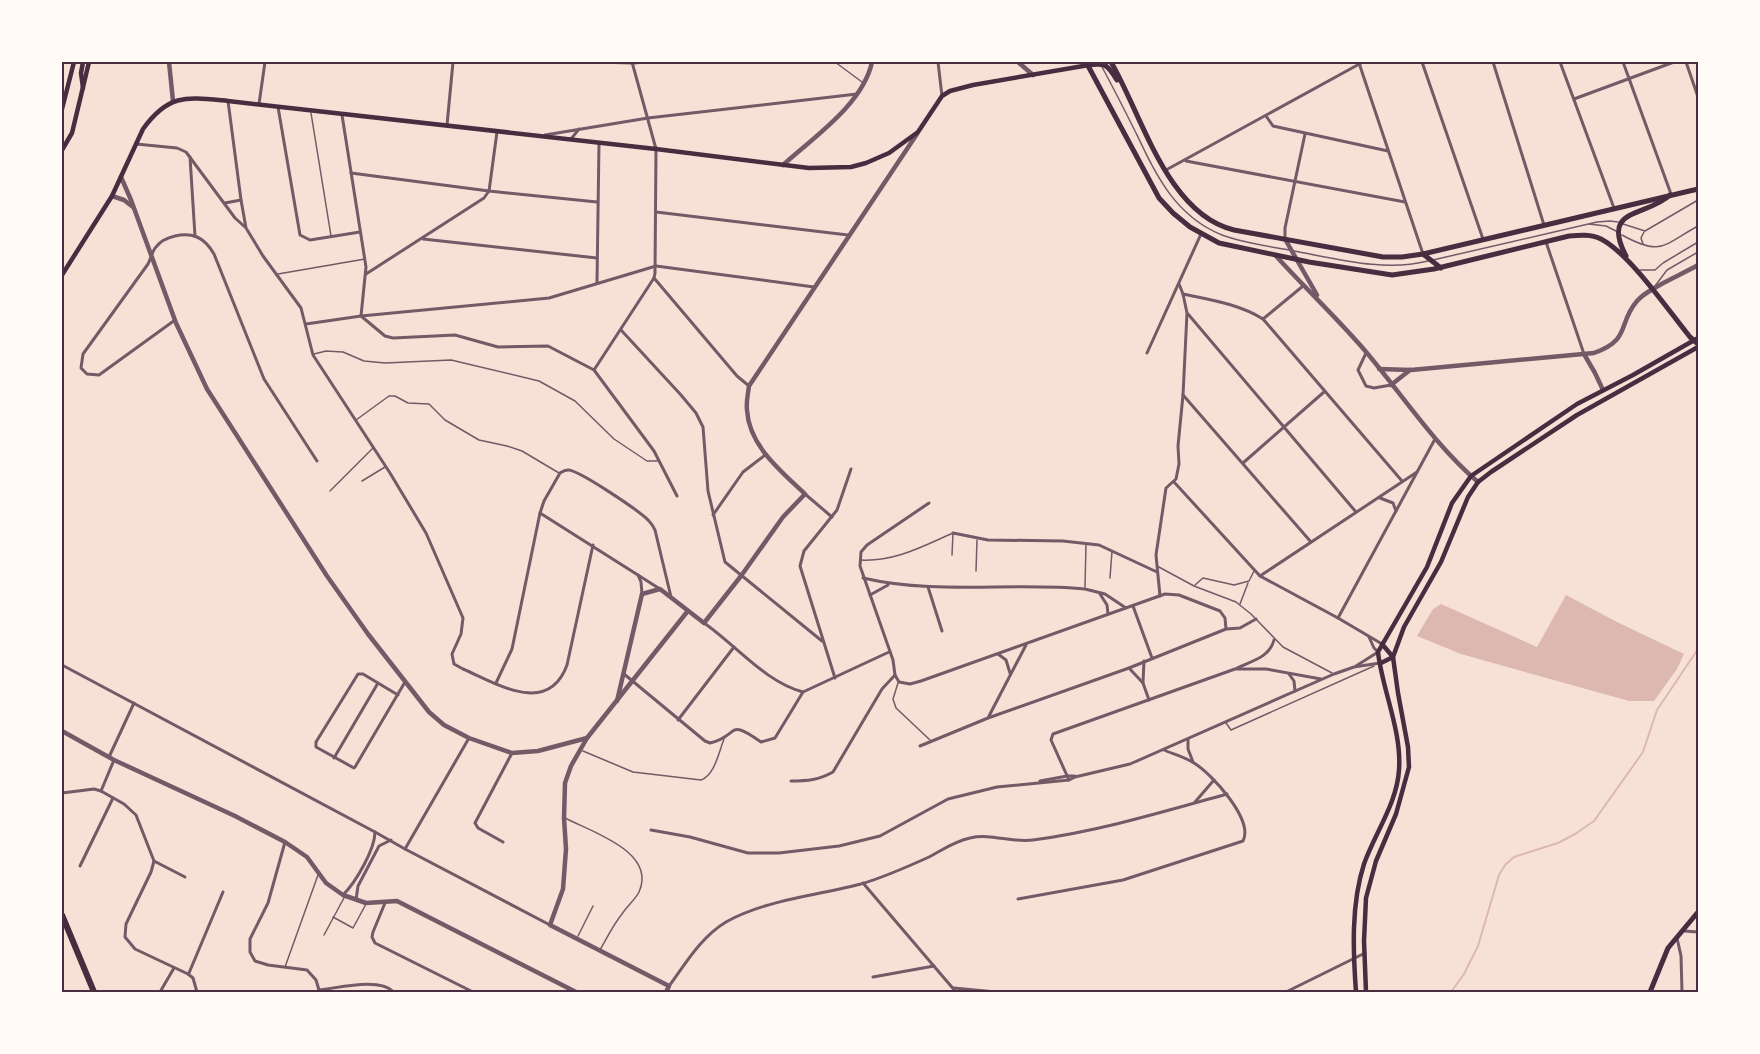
<svg xmlns="http://www.w3.org/2000/svg" width="1760" height="1054" font-family="'Titillium Web',sans-serif">
<style>
.water{fill:#dcb8b0}
.lines{fill:none;stroke-linecap:round;stroke-linejoin:round}
.stream{stroke:#dcb8b0;stroke-width:2}
.service{stroke:#755966;stroke-width:1.5}
.minor{stroke:#755966;stroke-width:3}
.tertiary{stroke:#755966;stroke-width:4.5}
.secondary{stroke:#4a2c40;stroke-width:4.5}
.primary{stroke:#4a2c40;stroke-width:5}
.motorway{stroke:#4a2c40;stroke-width:6}
.neatline{fill:none;stroke:#4a2c40;stroke-width:2}
</style>
<rect width="100%" height="100%" fill="#f7e1d7"/>
<path class="water" d="M 1566,595 L 1617,622 L 1684,654 L 1677,669 L 1654,701 L 1629,701 L 1461,654 L 1417,636 L 1433,609 L 1441,604 L 1537,647 Z"/>
<g class="lines">
<path class="stream" d="M 1451,992 L 1464,974 L 1478,946 L 1499,875 L 1505,865 L 1514,857 L 1558,843 L 1575,834 L 1594,821 L 1643,752 L 1657,710 L 1698,649"/>
<g class="service">
<path d="M 835,62 L 862,82"/>
<path d="M 1102,67 C 1114,89 1125,111 1136,133 C 1156,175 1175,216 1222,235 C 1243,243 1267,246 1289,250"/>
<path d="M 311,113 L 331,236"/>
<path d="M 1589,224 L 1606,226 L 1616,231"/>
<path d="M 1623,224 L 1645,231 L 1698,200"/>
<path d="M 1622,235 C 1662,257 1663,245 1698,226"/>
<path d="M 1643,244 L 1641,238 L 1644,232"/>
<path d="M 1294,251 C 1338,259 1384,272 1428,261"/>
<path d="M 1433,260 L 1597,222 L 1610,221 L 1618,222"/>
<path d="M 1640,270 L 1655,270 L 1663,263 L 1698,242"/>
<path d="M 278,274 L 365,259"/>
<path d="M 1655,286 L 1667,270 L 1698,252"/>
<path d="M 314,354 L 326,351 L 343,352 L 364,361 L 385,363 L 451,360 L 539,381 L 575,401 L 614,439 L 647,461 L 658,461"/>
<path d="M 356,420 L 389,396 L 395,396 L 408,403 L 429,404 L 445,420 L 479,440 L 507,446 L 522,451 L 559,473"/>
<path d="M 362,481 L 385,467"/>
<path d="M 330,491 L 373,448"/>
<path d="M 860,560 C 895,562 923,546 953,533 L 952,555"/>
<path d="M 1157,566 L 1194,586 L 1236,602 L 1251,614 L 1283,647 L 1332,673"/>
<path d="M 976,571 L 977,540"/>
<path d="M 1110,578 L 1112,551"/>
<path d="M 1195,585 L 1203,578 L 1234,585 L 1249,581 L 1254,571"/>
<path d="M 1085,587 L 1086,544"/>
<path d="M 1240,604 L 1248,583"/>
<path d="M 898,683 L 893,699 L 896,708 L 930,740"/>
<path d="M 1226,723 L 1231,730 L 1374,666"/>
<path d="M 583,751 L 633,772 L 701,780 C 715,775 719,751 724,739"/>
<path d="M 565,818 C 592,832 657,852 639,892 C 635,900 627,906 622,914 C 613,925 607,938 600,950"/>
<path d="M 333,917 L 353,928 L 366,904"/>
<path d="M 324,935 L 345,896"/>
<path d="M 578,936 L 593,906"/>
<path d="M 285,967 L 318,875"/>
</g>
<g class="minor">
<path d="M 595,62 L 633,63 L 647,62"/>
<path d="M 938,62 L 942,96"/>
<path d="M 1422,62 L 1483,239"/>
<path d="M 1493,62 L 1544,225"/>
<path d="M 1560,62 L 1614,208"/>
<path d="M 1623,62 L 1671,194"/>
<path d="M 1686,62 L 1698,97"/>
<path d="M 1359,63 L 1423,254"/>
<path d="M 1574,99 L 1674,62"/>
<path d="M 228,101 L 241,200 L 246,228 L 263,256 L 301,308 L 313,355 L 390,473 L 426,533 L 463,618 L 461,634 L 452,654 L 454,664 L 463,669 C 496,683 548,717 567,665 L 593,545"/>
<path d="M 259,104 L 265,62"/>
<path d="M 278,107 L 300,235 L 310,240 L 360,232"/>
<path d="M 342,115 L 366,267 L 361,316 L 385,336 L 393,338 L 455,335 L 498,347 L 548,346 L 594,370 L 654,451 L 677,496"/>
<path d="M 1266,116 L 1273,126 L 1388,151"/>
<path d="M 447,125 L 453,62"/>
<path d="M 545,135 L 648,118 L 857,94"/>
<path d="M 571,139 L 579,129"/>
<path d="M 136,144 L 177,148 L 186,152 L 235,218 L 245,227"/>
<path d="M 190,157 L 195,236"/>
<path d="M 1186,161 L 1405,202"/>
<path d="M 1166,170 L 1363,62"/>
<path d="M 351,173 L 489,191 L 597,202"/>
<path d="M 225,203 L 241,200"/>
<path d="M 656,212 L 848,235"/>
<path d="M 423,239 L 597,258"/>
<path d="M 1285,239 L 1285,228 L 1305,134"/>
<path d="M 1546,242 L 1584,354"/>
<path d="M 366,274 L 484,198 L 489,191 L 497,132"/>
<path d="M 654,278 L 737,376 L 749,386"/>
<path d="M 597,283 L 599,143"/>
<path d="M 1183,294 C 1211,300 1239,304 1263,319 L 1402,481"/>
<path d="M 1188,314 L 1356,512"/>
<path d="M 1263,319 L 1303,286"/>
<path d="M 175,320 L 99,375 L 87,374 L 81,368 L 83,354 L 148,264 C 151,259 152,251 156,247 C 164,236 185,232 197,237 C 204,240 210,247 214,254 L 264,379 L 317,461"/>
<path d="M 306,324 L 361,316 L 549,298 L 656,266 L 814,287"/>
<path d="M 621,330 L 681,395 L 696,413 L 703,427 L 708,491 L 725,562 L 822,641"/>
<path d="M 1147,353 L 1201,234"/>
<path d="M 1366,353 L 1358,370 L 1366,386 L 1374,388 L 1391,385"/>
<path d="M 594,370 L 654,278 L 655,273 L 656,149 L 632,62"/>
<path d="M 1183,395 L 1311,542"/>
<path d="M 1243,463 L 1324,392"/>
<path d="M 1174,482 L 1260,576 L 1338,618 L 1382,644"/>
<path d="M 805,494 L 832,517"/>
<path d="M 1380,498 L 1393,503 L 1396,511"/>
<path d="M 929,503 L 867,545 L 861,552 L 860,566 L 893,660 L 895,675 L 899,682 L 910,684 L 921,681 L 1165,594 L 1179,595 L 1220,611 L 1225,618 L 1226,629"/>
<path d="M 540,513 L 660,589"/>
<path d="M 713,515 L 743,472 L 765,455"/>
<path d="M 953,533 L 988,540 L 1063,541 L 1099,545 L 1157,572"/>
<path d="M 638,575 L 641,582 L 642,594"/>
<path d="M 1260,576 L 1417,472"/>
<path d="M 863,578 C 936,595 1011,582 1085,589 L 1105,594 L 1126,608"/>
<path d="M 928,587 L 942,631"/>
<path d="M 1100,594 L 1107,605 L 1108,614"/>
<path d="M 870,595 L 888,585"/>
<path d="M 1160,596 L 1156,555 L 1166,488 L 1176,479 L 1179,464 L 1178,446 L 1183,395 L 1187,313 L 1183,294 L 1179,284"/>
<path d="M 1133,606 L 1152,658"/>
<path d="M 1338,618 L 1435,439"/>
<path d="M 704,623 C 736,645 765,682 803,692 L 889,652"/>
<path d="M 998,654 L 1006,660 L 1010,673"/>
<path d="M 1144,661 L 1143,683 L 1149,700"/>
<path d="M 62,665 L 375,832 L 405,849 L 550,925"/>
<path d="M 1356,666 L 1378,652 L 1374,648 L 1369,637"/>
<path d="M 1129,668 L 1143,683"/>
<path d="M 1237,668 C 1252,661 1270,657 1274,640"/>
<path d="M 624,674 L 705,741 L 710,743 C 740,736 726,717 761,742 L 775,738 L 803,692"/>
<path d="M 1289,674 L 1294,681 L 1295,691"/>
<path d="M 835,678 L 800,566 L 804,551 L 837,510 L 851,469"/>
<path d="M 496,683 L 512,649 L 540,513 L 544,501 L 560,473 C 563,471 565,470 568,470 C 579,470 641,512 649,521 C 650,522 654,528 655,530 L 671,597"/>
<path d="M 398,695 L 363,674 L 358,674 L 316,742 L 316,747 L 354,768 L 355,767 L 405,682"/>
<path d="M 989,716 L 1026,645"/>
<path d="M 678,720 L 734,647"/>
<path d="M 1188,739 L 1188,749 L 1193,762"/>
<path d="M 920,746 L 988,718 L 1129,668 L 1226,629 L 1240,628 L 1256,619"/>
<path d="M 109,757 L 134,703"/>
<path d="M 334,758 L 378,683"/>
<path d="M 1069,780 L 1051,740 L 1053,734 L 1235,669 L 1266,669 L 1321,679"/>
<path d="M 791,781 C 807,781 819,780 833,772 L 882,689 L 895,675"/>
<path d="M 1040,781 L 1067,776 L 1075,776"/>
<path d="M 101,791 L 114,760"/>
<path d="M 62,793 L 94,789 L 101,791 L 124,804 L 136,815 L 154,861 L 151,872 L 126,924 L 125,937 L 135,949 L 188,974"/>
<path d="M 1195,802 L 1214,780"/>
<path d="M 651,830 L 690,837 L 748,853 L 779,853 L 839,846 L 880,836 L 948,799 L 997,787 L 1069,780 L 1075,777 L 1130,764 L 1334,674 L 1354,667 L 1380,663"/>
<path d="M 285,842 L 268,903 L 250,939 L 250,952 L 255,961 L 268,965 L 307,970 L 316,980 L 319,990"/>
<path d="M 503,842 L 478,828 L 475,823 L 512,753"/>
<path d="M 405,849 L 469,738"/>
<path d="M 154,861 L 185,877"/>
<path d="M 80,866 L 113,798"/>
<path d="M 863,883 L 956,992"/>
<path d="M 343,895 C 356,882 375,849 375,832"/>
<path d="M 1018,899 L 1123,880 L 1243,841 C 1254,820 1212,774 1194,763 C 1185,757 1173,754 1164,750"/>
<path d="M 356,900 L 358,886 L 379,846 L 391,840"/>
<path d="M 385,903 L 373,932 L 372,937 L 375,943 L 473,992"/>
<path d="M 1684,931 L 1698,932"/>
<path d="M 1677,938 L 1681,956 L 1682,992"/>
<path d="M 189,973 L 223,892"/>
<path d="M 188,974 L 193,978 L 197,992"/>
<path d="M 873,977 L 934,966"/>
<path d="M 669,986 C 686,963 701,937 726,922 C 765,900 819,895 861,884 C 885,877 907,867 929,857 C 942,850 955,841 970,838 C 991,833 1011,843 1033,840 C 1100,831 1162,812 1227,794"/>
<path d="M 954,988 L 996,992"/>
<path d="M 319,990 C 339,988 379,977 394,992"/>
<path d="M 160,992 L 174,968"/>
<path d="M 1286,992 L 1365,953"/>
</g>
<g class="tertiary">
<path d="M 169,62 L 173,101"/>
<path d="M 1018,62 L 1033,75"/>
<path d="M 783,165 C 814,137 863,104 872,62"/>
<path d="M 121,177 L 131,200 L 176,323 L 207,389 L 327,576 L 368,634 L 429,712 L 444,725 L 469,738 L 512,753 L 538,751 L 587,738"/>
<path d="M 112,196 L 124,200 L 133,207"/>
<path d="M 1285,239 L 1317,295"/>
<path d="M 1276,256 C 1306,289 1338,319 1367,353 C 1403,396 1435,445 1478,482"/>
<path d="M 1584,354 L 1595,373 L 1603,390"/>
<path d="M 1379,369 L 1411,370 L 1594,353 C 1632,339 1617,324 1637,301 C 1648,288 1683,274 1698,265"/>
<path d="M 1391,385 L 1410,370"/>
<path d="M 617,701 L 642,594 L 660,589 L 704,623 L 741,576 L 783,517 L 805,494 C 781,471 749,446 747,410 C 746,402 748,394 749,386 L 917,134"/>
<path d="M 62,731 L 114,760 L 235,816 L 285,842 L 307,857 L 326,883 L 343,895 L 366,903 L 397,901 L 576,992"/>
<path d="M 666,992 L 669,986 L 550,925 L 563,889 L 566,849 L 564,818 L 565,783 L 571,766 L 587,738 L 687,612"/>
</g>
<g class="secondary">
<path d="M 83,88 L 81,73 L 83,62"/>
<path d="M 62,109 L 74,62"/>
<path d="M 62,150 L 72,133 L 89,62"/>
<path d="M 62,275 L 112,196 L 143,129 C 169,93 187,97 228,101 L 656,149 L 809,168 L 851,167 L 866,163 L 889,153 L 918,132 L 942,96 L 950,91 L 973,85 L 1089,65"/>
<path d="M 1381,663 L 1393,657 L 1382,644"/>
<path d="M 1356,992 C 1353,951 1351,904 1364,864 C 1375,833 1397,803 1399,770 C 1402,731 1382,689 1378,652 L 1427,567 L 1452,503 L 1471,476 L 1577,404 L 1633,375 L 1698,338"/>
<path d="M 1366,992 L 1364,941 L 1366,898 L 1376,861 L 1396,814 L 1409,767 L 1408,747 L 1398,693 L 1393,657 L 1404,627 L 1441,562 L 1468,497 L 1478,482 L 1491,472 L 1577,415 L 1698,347"/>
</g>
<g class="primary">
<path d="M 1086,62 L 1159,198 L 1173,213 L 1190,227 L 1219,243 L 1309,262 L 1392,275 L 1434,269 L 1569,236 C 1580,235 1591,234 1601,239 C 1630,254 1668,310 1690,337 L 1698,344"/>
<path d="M 1111,62 C 1142,115 1167,214 1234,230 L 1383,257 L 1402,257 L 1423,254 L 1698,189"/>
<path d="M 1089,65 C 1106,62 1108,66 1117,80"/>
<path d="M 1423,254 L 1441,268"/>
<path d="M 1626,256 C 1600,207 1647,217 1670,195"/>
<path d="M 1650,992 L 1668,948 L 1698,912"/>
</g>
<path class="motorway" d="M 62,915 L 94,992"/>
</g>
<rect width="1760" height="1054" fill="none" stroke="#fffaf5" stroke-width="126"/>
<rect x="63" y="63" width="1634" height="928" class="neatline"/>
</svg>
